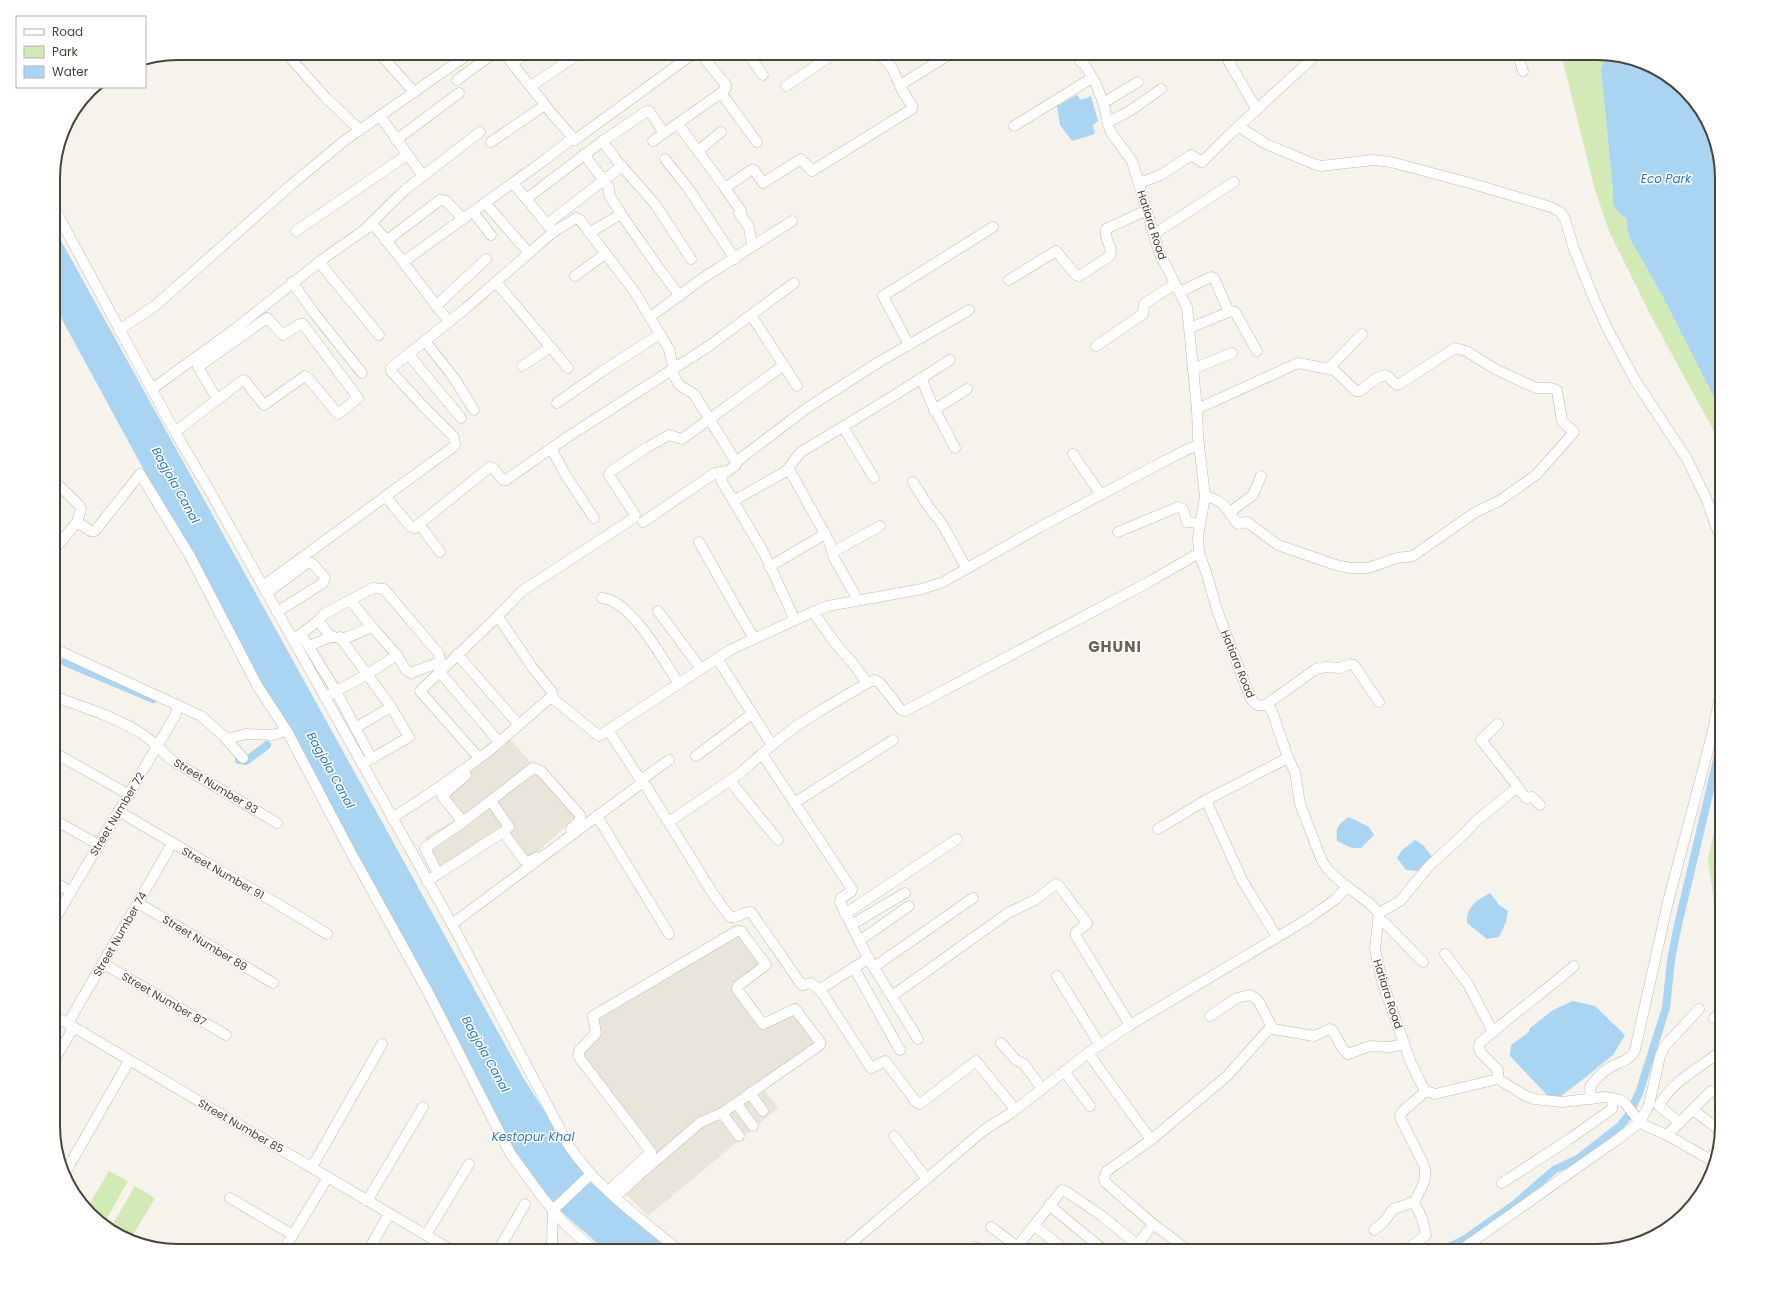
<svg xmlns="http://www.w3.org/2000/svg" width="1775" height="1304" font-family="Poppins,sans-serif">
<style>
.residential{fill:#eae5da}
.green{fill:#d2eab5}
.water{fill:#a9d4f2}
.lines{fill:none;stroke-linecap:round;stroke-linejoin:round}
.canal{stroke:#a9d4f2;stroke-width:8}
.minor-casing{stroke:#c2bbae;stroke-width:11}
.minor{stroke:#fff;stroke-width:10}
.labels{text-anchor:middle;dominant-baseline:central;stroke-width:3;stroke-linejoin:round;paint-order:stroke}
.street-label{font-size:11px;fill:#4b4439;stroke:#fff}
.water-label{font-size:12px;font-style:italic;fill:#2e7ab2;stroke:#fff}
.district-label{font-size:15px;font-weight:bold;letter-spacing:1px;fill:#6e6250;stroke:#fff}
.rim{fill:none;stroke:#4b4439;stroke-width:2}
</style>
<rect width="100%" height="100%" fill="#f6f3ec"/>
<g class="residential">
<path d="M 505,734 L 579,815 L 526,862 L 501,835 L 440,869 L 425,837 L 458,818 L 435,787 Z"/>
<path d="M 737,931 L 766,964 L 738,986 L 761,1023 L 795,1009 L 820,1042 L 761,1086 L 778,1108 L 648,1216 L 616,1184 L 651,1152 L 578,1052 L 595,1035 L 593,1017 Z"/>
</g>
<g class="green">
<path d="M 1561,53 L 1606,54 L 1601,69 L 1613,191 C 1613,204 1615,210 1626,218 L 1629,237 L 1663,297 L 1711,391 L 1722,415 L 1722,446 L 1651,316 L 1609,231 L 1595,190 Z"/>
<path d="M 1722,792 L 1722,909 L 1714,901 L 1708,860 Z"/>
<path d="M 109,1171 L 128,1181 L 106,1220 L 113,1224 L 135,1186 L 155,1198 L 133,1235 L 137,1238 L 135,1240 L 143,1245 L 138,1244 L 102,1225 L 87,1208 Z"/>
</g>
<g class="water">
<path d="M 1606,54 L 1637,60 L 1673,79 L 1709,123 L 1722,178 L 1722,415 L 1711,391 L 1663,297 L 1629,237 L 1626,218 C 1614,210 1612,205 1613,191 L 1601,69 Z"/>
<path d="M 1077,95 L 1081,100 L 1091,96 L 1098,121 L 1093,125 L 1095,134 L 1072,141 L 1060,125 L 1057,106 Z"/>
<path d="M 53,226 L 524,1079 L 589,1181 L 670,1251 L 606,1251 L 549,1201 L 513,1148 L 53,303 Z"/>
<path d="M 1349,817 L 1369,827 L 1374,835 L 1361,848 L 1352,848 L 1337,841 C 1336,827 1337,825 1349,817 Z"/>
<path d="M 1415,840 L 1423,845 L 1435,860 L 1419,871 L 1406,870 L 1397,858 L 1402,850 Z"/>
<path d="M 1490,893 L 1499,905 L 1508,911 L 1506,922 L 1499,937 L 1487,939 L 1467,923 C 1466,907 1477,900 1490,893 Z"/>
<path d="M 1573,1001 L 1595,1006 L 1625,1035 L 1613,1055 L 1586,1077 L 1561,1096 L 1548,1096 L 1510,1056 L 1511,1045 L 1529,1032 L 1529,1029 L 1553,1010 Z"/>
</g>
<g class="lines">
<g class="canal">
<path d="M 65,662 L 153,699"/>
<path d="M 239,760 L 246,761 L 267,745"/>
<path d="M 1441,1251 L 1465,1239 L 1515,1204 L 1554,1170 L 1579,1158 L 1620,1126 L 1628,1116 L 1639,1093 L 1666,1008 L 1671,960 L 1678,925 L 1722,739"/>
</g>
<defs>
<g id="minor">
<path d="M 286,53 L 326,98 L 360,130"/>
<path d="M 379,53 L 414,92"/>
<path d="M 504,53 L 553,115 L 575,140 L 694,53"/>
<path d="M 747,53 L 763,75"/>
<path d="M 1073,53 L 1086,67 L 1096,84 L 1104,105 L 1108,125 L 1112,134 L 1132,161 L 1159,252 L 1187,307 L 1197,409 L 1198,437 L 1205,496 L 1198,537 L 1199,553 L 1207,575 L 1217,610 L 1250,697 C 1255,705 1258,707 1267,704 L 1272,711 L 1288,758 L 1295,772 L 1300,804 L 1322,861 L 1329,871 L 1340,881 L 1369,903 L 1379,913 L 1375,949 L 1382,981 L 1411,1063 L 1423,1087 L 1426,1091 L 1435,1094 L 1498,1079 L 1526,1096 L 1534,1099 L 1562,1102 L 1605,1097 L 1619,1100 L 1624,1102 L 1640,1122 L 1646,1126 L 1667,1135 L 1716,1163"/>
<path d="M 1231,53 L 1229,62 L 1257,110"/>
<path d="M 1517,53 L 1523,71"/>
<path d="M 513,63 L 526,53"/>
<path d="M 457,80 L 494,53"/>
<path d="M 900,85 L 952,53"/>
<path d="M 531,86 L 580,53"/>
<path d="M 786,86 L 835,53"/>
<path d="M 721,93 L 757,142"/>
<path d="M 1103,103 L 1138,82"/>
<path d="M 380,116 L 423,176"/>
<path d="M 1108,122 L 1128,112 L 1161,89"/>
<path d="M 678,124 L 725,188 L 751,170 L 754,170 L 763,183 L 801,159 L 812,171 L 912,109 L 912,106 L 902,90 L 892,68 L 879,53"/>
<path d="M 1014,126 L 1092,78"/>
<path d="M 1238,126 L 1266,144 L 1314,164 L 1321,166 L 1373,160 L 1391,162 L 1473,184 L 1551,207 L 1560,212 L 1565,219 L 1574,249 L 1594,299 L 1607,328 L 1635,380 L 1687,459 L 1706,498 L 1722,542"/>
<path d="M 396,140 L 459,93"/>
<path d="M 602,141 L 618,162 L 655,204 L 691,259"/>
<path d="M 653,141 L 664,133"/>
<path d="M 491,142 L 545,105"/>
<path d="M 698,151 L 721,132"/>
<path d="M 584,154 L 609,188 L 609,195 L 621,214 L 658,267 L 680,296"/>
<path d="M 665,159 L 688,188 L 735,259"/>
<path d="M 513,183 L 551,229"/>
<path d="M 1139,183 L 1161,175 L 1191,155 L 1202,162 L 1230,134 L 1318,53"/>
<path d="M 725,188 L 741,211"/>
<path d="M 526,199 L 600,143 L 647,111 L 649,111 L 664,133 L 721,93 L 726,88 L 726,85 L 700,53"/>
<path d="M 485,203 L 529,253"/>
<path d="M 53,206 L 175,432 L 212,495 L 452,924 L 569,1146 C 598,1189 641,1219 680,1251"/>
<path d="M 473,212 L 491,235"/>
<path d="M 739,213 L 749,227 L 752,246"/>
<path d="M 547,224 L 622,166"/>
<path d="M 368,226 L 406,189 L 480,132"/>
<path d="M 296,231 L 407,155"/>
<path d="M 589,233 L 621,214"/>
<path d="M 1154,234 L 1234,182"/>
<path d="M 386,241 L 440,200 L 446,201 L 463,219"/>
<path d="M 319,262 L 379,335"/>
<path d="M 403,262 L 546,159 L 573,138"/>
<path d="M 575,276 L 605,254"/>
<path d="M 1009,280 L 1056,251 L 1076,275 L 1079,276 L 1110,256 C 1114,247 1103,239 1106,229 L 1147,210"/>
<path d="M 292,282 L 314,313 L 362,373"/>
<path d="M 496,282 L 568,368"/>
<path d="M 1180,292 L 1211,277 L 1214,278 L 1229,312"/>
<path d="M 436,306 L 486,259"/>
<path d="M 751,315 L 797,386"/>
<path d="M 650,317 L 703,278 L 792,221"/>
<path d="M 1190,328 L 1231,311 L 1235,312 L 1257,351"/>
<path d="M 119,330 L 156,305 L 291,185 L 344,141 L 470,53"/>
<path d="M 425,341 L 454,378 L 474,410"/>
<path d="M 909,345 L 883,296 L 993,227"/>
<path d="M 1096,346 L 1143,314 L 1144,304 L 1175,284"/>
<path d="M 409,355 L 461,418"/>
<path d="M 522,366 L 551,347"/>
<path d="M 1329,368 L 1362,334"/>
<path d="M 1193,369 L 1232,353"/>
<path d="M 921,378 L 932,404 L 955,448"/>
<path d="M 152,389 L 235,329 L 327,256 L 370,226 L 375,227 L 383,236 L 449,322"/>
<path d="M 557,403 L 601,372 L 660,334"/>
<path d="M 1197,409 L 1298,363 L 1334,370 L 1356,391 L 1360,391 L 1375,379 L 1385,375 C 1391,376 1392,384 1398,385 L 1455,348 L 1466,351 L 1495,369 L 1536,388 L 1550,388 L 1557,390 L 1562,421 L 1574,432 L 1536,475 L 1499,501 L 1474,513 L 1413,556 L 1397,558 L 1368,568 L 1350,568 L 1336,565 L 1278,545 L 1247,522 L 1238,524 C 1226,510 1226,501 1205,496"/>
<path d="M 934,410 L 967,389"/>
<path d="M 843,427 L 874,478"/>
<path d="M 175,432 L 243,380 L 245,381 L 264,405 L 305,376 L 308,378 L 338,414 L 358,398 L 303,324 L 300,324 L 283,335 L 267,318 L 198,367 L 217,399"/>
<path d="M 551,448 L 565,474 L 594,518"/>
<path d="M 1073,454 L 1101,495"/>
<path d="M 736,462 L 807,408 L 879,362 L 969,310"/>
<path d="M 785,472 L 801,452 L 890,398 L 950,360"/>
<path d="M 53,480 L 79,505 L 81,509 L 77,522 L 53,551"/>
<path d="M 913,482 L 928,506 L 942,524 L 967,569"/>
<path d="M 385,496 L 411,527 L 414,528 L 490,467 L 493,468 L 503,480 L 506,480 L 569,436 L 709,346 L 794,283"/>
<path d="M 733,501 L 785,472 L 790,471 L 829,541 L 834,558 L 858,600"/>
<path d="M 1230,512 L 1253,495 L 1261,476"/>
<path d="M 77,522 L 91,531 L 95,531 L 140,474 L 190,556 L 257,685 L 288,733 L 349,849 L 429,994 L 510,1153 L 542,1197 L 566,1225 L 595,1251"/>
<path d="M 643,522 L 715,473 L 727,471"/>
<path d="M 419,524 L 440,552"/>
<path d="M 1118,532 L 1178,507 L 1183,509 L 1187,522 L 1200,523"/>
<path d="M 699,542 L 754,639"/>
<path d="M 833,552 L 880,526"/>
<path d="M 769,567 L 825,534"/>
<path d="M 263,586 L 453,447 L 455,444 L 454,437 L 422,405 L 391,371 L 391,368 L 465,309 L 552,233 L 576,218 L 580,220 L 634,291 L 669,349 L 673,366 L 672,372 L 679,385 L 694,394 L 736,462 L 736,465 L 722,475 L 721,480 L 764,553 L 795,620"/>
<path d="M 267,593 L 307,563 L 312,563 L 325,578 L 323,583 L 277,612"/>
<path d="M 602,598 C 632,601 663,660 679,684"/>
<path d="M 350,600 L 372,627"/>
<path d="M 658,611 L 701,669"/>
<path d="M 813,612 L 828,606 L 922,589 L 943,582 L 1040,527 L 1153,467 L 1188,449 L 1199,445"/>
<path d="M 496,618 L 522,591 L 634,518 L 635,515 L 609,475 L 610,472 L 646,448 L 669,435 L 682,439 L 784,365"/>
<path d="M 318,621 L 324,614 L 373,588 L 384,589 L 439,654 L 440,659 L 437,663 L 411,673 L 406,670 L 397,655"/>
<path d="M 301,634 L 336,691 L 372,759"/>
<path d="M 340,637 L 391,707 L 409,737 L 362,764"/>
<path d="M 293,640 L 318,621 C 323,625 326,633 331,636 C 343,643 361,631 372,627 L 397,655 L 368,674 L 325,697"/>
<path d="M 309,646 L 333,636"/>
<path d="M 53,648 L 201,716 L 227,739 L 246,734 L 272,735 L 287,731"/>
<path d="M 457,654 L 519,725"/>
<path d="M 717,658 L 772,745"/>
<path d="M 53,661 L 59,651"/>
<path d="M 439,671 L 499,742"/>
<path d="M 53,696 C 84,708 118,717 145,736 C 155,743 163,753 173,761 L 277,823"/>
<path d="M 551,697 L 599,736 L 730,650 L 795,620 L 813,612 L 836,644 L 855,666 L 867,683"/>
<path d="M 1267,704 L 1316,669 L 1325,667 L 1340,668 L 1350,664 L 1354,665 L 1379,702"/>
<path d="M 355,728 L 391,707"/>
<path d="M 608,730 L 644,785"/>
<path d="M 225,738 L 243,758"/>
<path d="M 53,752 L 128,794"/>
<path d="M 762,754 L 852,889 L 851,892 L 841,898 L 840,902 L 868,958 L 918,1039"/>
<path d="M 696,756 L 752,714"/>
<path d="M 641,780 L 669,760"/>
<path d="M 730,781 L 778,840"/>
<path d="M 1518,787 L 1526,798 L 1532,797 L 1540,805"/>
<path d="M 1206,800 L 1288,758"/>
<path d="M 491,801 L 509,827 L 503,832 L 524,860 L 528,862 L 537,857"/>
<path d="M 794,803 L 893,740"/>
<path d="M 119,811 C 187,853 259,891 327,934"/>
<path d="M 597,816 L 669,934"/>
<path d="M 392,818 C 426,797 458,774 489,751 L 552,696 L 552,692 L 532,667 L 501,621 L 496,618 L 420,691 L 479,758"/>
<path d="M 53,819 L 99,845"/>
<path d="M 668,821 L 715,897 L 730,917 C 737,919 744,911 751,912 L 801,984 L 803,985 L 811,983 L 821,991"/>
<path d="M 463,822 L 442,796 L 466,775"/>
<path d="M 1158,829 L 1206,800 L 1242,880 L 1277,937"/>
<path d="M 438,874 L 503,832"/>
<path d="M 53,881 L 71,892"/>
<path d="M 427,881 L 438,874 L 425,848 L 463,822 L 533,768 L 541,771 L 580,815 L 580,820 L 571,829"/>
<path d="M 138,903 L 273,983"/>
<path d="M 1379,913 L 1400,901 L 1429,866 L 1464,834 L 1476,821 L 1518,787 L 1481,740 L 1498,724"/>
<path d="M 845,914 L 957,839"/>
<path d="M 1378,918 L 1388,926 L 1423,962"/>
<path d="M 53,922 L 175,716 L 178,705"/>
<path d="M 452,924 L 639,785 L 642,784 L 646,786 L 667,820 L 670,821 L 738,775 L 772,745 L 795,727 L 818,712 L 867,683 L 875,680 L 880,683 L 901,710 L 905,711 L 1147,583 L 1199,553"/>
<path d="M 851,925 L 905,893"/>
<path d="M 859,941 L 909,906"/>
<path d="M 1445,954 L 1468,984 L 1493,1032"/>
<path d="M 869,958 L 822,988 L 821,991 L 871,1068 L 885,1061 L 917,1103 L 920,1104 L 976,1061 L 1015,1109"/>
<path d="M 102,963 L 226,1035"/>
<path d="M 874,967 L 973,898"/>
<path d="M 854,968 L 900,1050"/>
<path d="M 1057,976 L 1100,1045"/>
<path d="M 892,996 L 1008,913 L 1035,900 L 1056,884 L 1059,886 L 1087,923 L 1086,925 L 1076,932 L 1076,936 L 1130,1025"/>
<path d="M 53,1015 L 453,1251"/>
<path d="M 1210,1016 L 1237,998 L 1250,995 L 1258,1000 L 1273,1029"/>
<path d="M 1714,1018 L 1722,1013"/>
<path d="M 68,1023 L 172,844"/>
<path d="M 1001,1043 L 1016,1060 L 1024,1064 L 1042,1089"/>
<path d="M 1088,1053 L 1151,1140"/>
<path d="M 53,1062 L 74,1027"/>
<path d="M 1064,1071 L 1090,1106"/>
<path d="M 1498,1079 L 1498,1070 L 1480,1052 L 1479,1048 L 1480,1043 C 1510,1016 1543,993 1574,966"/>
<path d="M 750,1093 L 763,1111"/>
<path d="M 1591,1099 L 1590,1087 C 1595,1080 1601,1073 1609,1068 C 1618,1062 1630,1061 1635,1050 L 1668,902 L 1712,735 L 1722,686"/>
<path d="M 736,1103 L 753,1126"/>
<path d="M 1693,1110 L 1721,1131"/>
<path d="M 722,1113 L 739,1136"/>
<path d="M 1680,1123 L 1659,1106 C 1671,1081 1702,1067 1722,1050"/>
<path d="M 1667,1135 L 1711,1091"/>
<path d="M 894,1136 L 926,1178"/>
<path d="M 1710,1159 L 1718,1148"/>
<path d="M 312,1167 L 382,1044"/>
<path d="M 65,1173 L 129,1061"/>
<path d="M 1502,1183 L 1568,1140 L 1612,1109 L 1613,1098"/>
<path d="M 608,1191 L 651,1152 L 578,1056 L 580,1050 L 596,1033 L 593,1016 L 737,931 L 741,931 L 766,965 L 738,986 L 737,989 L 763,1024 L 795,1009 L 820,1042 L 820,1045 L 722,1113 L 701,1122 L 639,1175 L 615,1197"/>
<path d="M 230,1198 L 293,1235"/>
<path d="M 367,1201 L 423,1107"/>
<path d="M 1049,1205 L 1105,1251"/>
<path d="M 1035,1226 L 1066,1251"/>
<path d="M 991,1227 L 1023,1251"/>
<path d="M 1374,1230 L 1384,1222 L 1393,1209 L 1414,1202"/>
<path d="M 426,1235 L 469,1164"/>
<path d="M 283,1251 L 328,1177"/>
<path d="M 368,1251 L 389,1214"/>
<path d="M 498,1251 L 525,1204"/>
<path d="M 549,1251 L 552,1243 L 553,1210 L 591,1174"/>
<path d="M 842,1251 L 984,1130 L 1011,1113 L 1088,1053 L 1130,1025 L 1306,920 L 1336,899 L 1347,887"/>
<path d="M 972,1251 L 975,1247 L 982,1251"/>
<path d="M 1014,1251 L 1062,1190 L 1067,1192 L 1102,1216 L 1145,1251"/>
<path d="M 1133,1251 L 1153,1224"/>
<path d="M 1189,1251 L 1153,1224 L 1105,1182 L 1104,1178 L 1107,1171 L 1151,1140 L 1227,1076 L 1268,1030 L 1273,1029 L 1314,1036 L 1330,1029 L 1332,1030 L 1343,1049 L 1348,1054 L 1370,1046 L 1390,1047 L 1404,1044"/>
<path d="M 1405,1251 L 1426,1235 L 1422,1218 L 1414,1202 C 1421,1189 1428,1180 1424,1165 L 1400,1117 L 1402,1112 L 1426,1091"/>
<path d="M 1459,1251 L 1618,1139 L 1640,1122 L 1649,1105 L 1660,1056 L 1664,1047 L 1699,1009"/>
</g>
</defs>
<use href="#minor" class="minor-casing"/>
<use href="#minor" class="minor"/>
</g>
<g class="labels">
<g class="street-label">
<text transform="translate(1152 225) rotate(72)">Hatiara Road</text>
<text transform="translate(1238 664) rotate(68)">Hatiara Road</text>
<text transform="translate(216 786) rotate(31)">Street Number 93</text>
<text transform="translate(117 814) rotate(-59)">Street Number 72</text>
<text transform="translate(223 873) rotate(30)">Street Number 91</text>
<text transform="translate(120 934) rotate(-60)">Street Number 74</text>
<text transform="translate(205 943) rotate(31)">Street Number 89</text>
<text transform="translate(1388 994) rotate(72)">Hatiara Road</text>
<text transform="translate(164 999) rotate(30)">Street Number 87</text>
<text transform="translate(241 1126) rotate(30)">Street Number 85</text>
</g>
<g class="water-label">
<text x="1666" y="178">Eco Park</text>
<text transform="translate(176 485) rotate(61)">Bagjola Canal</text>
<text transform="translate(331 770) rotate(61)">Bagjola Canal</text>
<text transform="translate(486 1054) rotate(61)">Bagjola Canal</text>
<text x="533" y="1136">Kestopur Khal</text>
</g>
<g class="district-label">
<text x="1115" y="646">GHUNI</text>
</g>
</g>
<path d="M0 0H1775V1304H0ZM178 60H1597A118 118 0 0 1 1715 178V1126A118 118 0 0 1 1597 1244H178A118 118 0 0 1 60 1126V178A118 118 0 0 1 178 60Z" fill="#fff" fill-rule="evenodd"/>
<path class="rim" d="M178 60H1597A118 118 0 0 1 1715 178V1126A118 118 0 0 1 1597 1244H178A118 118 0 0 1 60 1126V178A118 118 0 0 1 178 60Z"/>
<rect x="16" y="16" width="130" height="72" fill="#ffffff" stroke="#b7b4b0"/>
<rect x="24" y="29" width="20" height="6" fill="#ffffff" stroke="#b7b4b0"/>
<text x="52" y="36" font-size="12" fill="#4b4439">Road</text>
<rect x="24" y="46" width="20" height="12" fill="#d2eab5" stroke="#b7b4b0"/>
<text x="52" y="56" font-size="12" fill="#4b4439">Park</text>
<rect x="24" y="66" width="20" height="12" fill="#a9d4f2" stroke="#b7b4b0"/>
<text x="52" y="76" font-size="12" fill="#4b4439">Water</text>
</svg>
